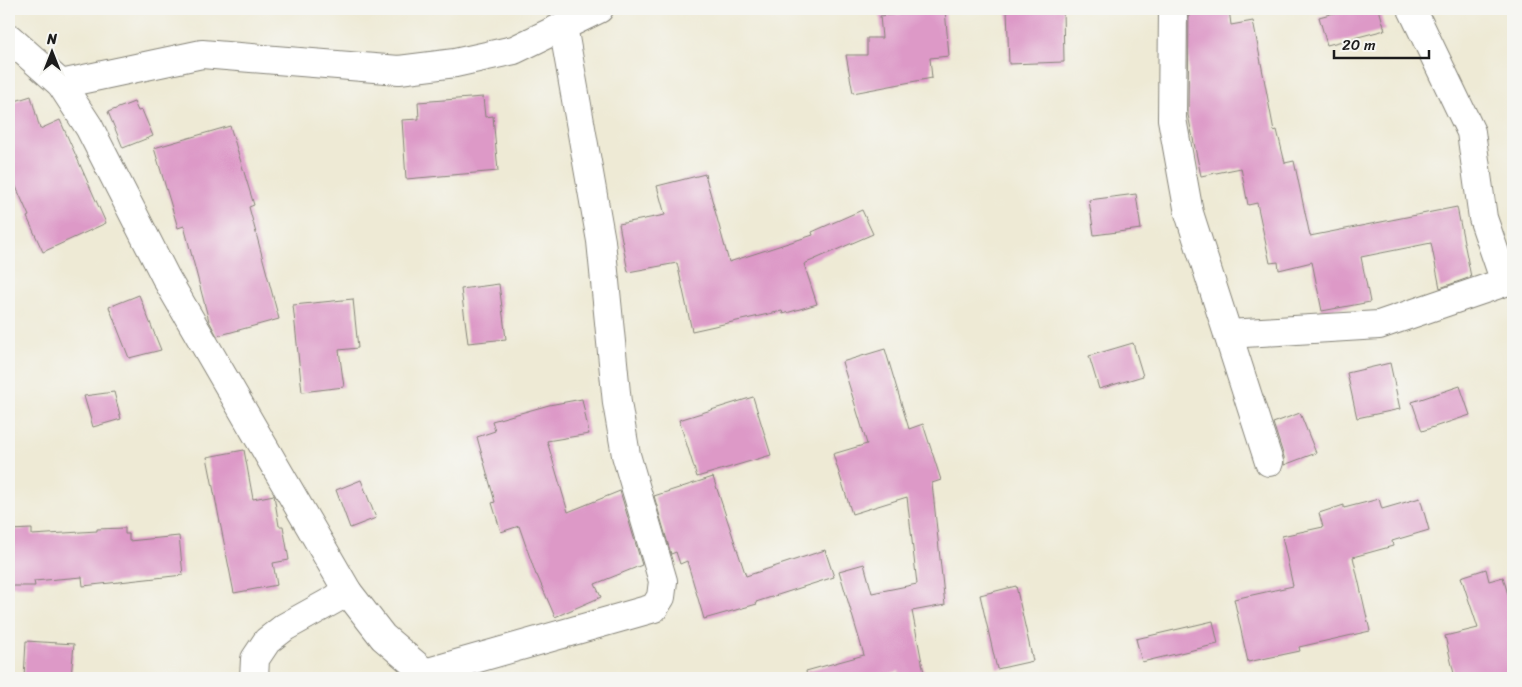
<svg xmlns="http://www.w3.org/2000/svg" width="1522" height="687" font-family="Sriracha,sans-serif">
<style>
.building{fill:#dd99c7}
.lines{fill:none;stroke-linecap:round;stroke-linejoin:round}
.minor-casing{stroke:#858378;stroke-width:30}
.minor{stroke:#fff;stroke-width:28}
</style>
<rect width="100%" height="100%" fill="#f6f6f2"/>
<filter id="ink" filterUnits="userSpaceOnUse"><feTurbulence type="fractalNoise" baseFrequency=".02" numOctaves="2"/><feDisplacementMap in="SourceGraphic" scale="10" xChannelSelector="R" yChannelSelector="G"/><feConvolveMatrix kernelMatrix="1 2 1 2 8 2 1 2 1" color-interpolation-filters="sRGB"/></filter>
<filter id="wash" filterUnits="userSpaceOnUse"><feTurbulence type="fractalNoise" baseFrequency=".0096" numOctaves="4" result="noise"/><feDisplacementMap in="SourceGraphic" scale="20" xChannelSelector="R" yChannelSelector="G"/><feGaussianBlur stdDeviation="1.12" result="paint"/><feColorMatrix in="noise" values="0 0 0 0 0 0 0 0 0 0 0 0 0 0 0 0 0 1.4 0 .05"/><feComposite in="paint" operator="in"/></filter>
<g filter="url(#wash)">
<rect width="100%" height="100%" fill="#eeead5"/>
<g id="blocks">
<g class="building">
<path d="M 945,9 L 949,56 L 930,58 L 932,78 L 853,93 L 846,55 L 867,55 L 867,38 L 882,38 L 880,16 Z"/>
<path d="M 1063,9 L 1064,62 L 1009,64 L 1007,10 Z"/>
<path d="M 1189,9 L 1229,9 L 1231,25 L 1253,21 L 1274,131 L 1277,130 L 1285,163 L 1294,161 L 1310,236 L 1457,207 L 1471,277 L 1440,288 L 1431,243 L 1361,257 L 1370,302 L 1322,311 L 1312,262 L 1279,270 L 1278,262 L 1270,263 L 1257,203 L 1248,205 L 1241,168 L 1201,176 L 1188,115 Z"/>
<path d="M 1349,9 L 1379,9 L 1385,30 L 1327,45 L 1319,17 Z"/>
<path d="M 31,96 L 40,129 L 60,120 L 106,223 L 43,252 L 27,217 L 29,216 L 9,171 L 9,103 Z"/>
<path d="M 483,97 L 485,117 L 493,116 L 498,171 L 406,179 L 402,120 L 419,119 L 418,102 Z"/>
<path d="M 134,102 L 138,111 L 142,110 L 153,136 L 123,148 L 108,112 Z"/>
<path d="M 230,126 L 254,205 L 249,207 L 279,319 L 217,336 L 209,321 L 184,226 L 178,228 L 154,148 Z"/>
<path d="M 705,174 L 729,262 L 813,235 L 812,232 L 862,210 L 873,234 L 804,264 L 817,304 L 783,314 L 782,311 L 692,331 L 677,263 L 628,272 L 619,224 L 665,215 L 657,186 Z"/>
<path d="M 1136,194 L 1141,229 L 1094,235 L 1089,200 Z"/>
<path d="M 499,284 L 506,339 L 468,343 L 461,289 Z"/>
<path d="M 139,295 L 161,350 L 129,358 L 109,307 Z"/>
<path d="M 353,299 L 358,348 L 339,350 L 344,387 L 302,392 L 293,305 Z"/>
<path d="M 1133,343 L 1143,376 L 1099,389 L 1089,356 Z"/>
<path d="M 885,349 L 909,429 L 923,424 L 941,480 L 932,483 L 945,605 L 912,611 L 925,678 L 901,678 L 899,671 L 875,678 L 807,678 L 806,671 L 864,655 L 839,571 L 864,564 L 872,593 L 917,584 L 907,497 L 852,514 L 833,454 L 867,444 L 842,362 Z"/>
<path d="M 1390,363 L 1400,409 L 1357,418 L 1347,373 Z"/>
<path d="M 1460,386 L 1470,415 L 1422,431 L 1412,402 Z"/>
<path d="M 114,392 L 121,419 L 93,427 L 84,396 Z"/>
<path d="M 753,397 L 771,455 L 697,477 L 679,420 Z"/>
<path d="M 582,399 L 589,434 L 547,441 L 568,512 L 620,491 L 642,565 L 595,584 L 601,597 L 555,617 L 537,575 L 536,575 L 519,526 L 501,532 L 492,503 L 495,502 L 477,437 L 495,431 L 492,421 L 549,405 Z"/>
<path d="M 1300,413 L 1316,453 L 1284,465 L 1284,457 L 1273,423 Z"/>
<path d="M 244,450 L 253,499 L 274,495 L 279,526 L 283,526 L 289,560 L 273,563 L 277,585 L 234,593 L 207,457 Z"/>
<path d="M 713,477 L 746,576 L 825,550 L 834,577 L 756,602 L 757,604 L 704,619 L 687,561 L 680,564 L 676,552 L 671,554 L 654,496 Z"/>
<path d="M 361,480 L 376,518 L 350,528 L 336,490 Z"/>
<path d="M 1420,498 L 1429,530 L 1392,541 L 1393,546 L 1353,557 L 1370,631 L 1299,647 L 1300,651 L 1248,662 L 1234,599 L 1293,586 L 1282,536 L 1323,527 L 1319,513 L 1344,505 L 1344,508 L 1379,499 L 1382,509 Z"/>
<path d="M 125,528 L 125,534 L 129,534 L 129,541 L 179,536 L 183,575 L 83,586 L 82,577 L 34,581 L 35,586 L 9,586 L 9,530 L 32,529 L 32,535 L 97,531 L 97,529 Z"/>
<path d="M 1486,569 L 1489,581 L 1503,577 L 1513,612 L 1513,678 L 1455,678 L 1445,636 L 1478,628 L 1461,577 Z"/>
<path d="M 1016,586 L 1033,661 L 997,669 L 980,595 Z"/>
<path d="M 1213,621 L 1218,644 L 1142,662 L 1136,639 Z"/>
<path d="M 26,641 L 74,644 L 71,678 L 24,678 Z"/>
</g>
</g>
</g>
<g filter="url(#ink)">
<use href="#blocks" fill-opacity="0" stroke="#858378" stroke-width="1"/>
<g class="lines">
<defs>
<g id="minor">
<path d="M 1173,9 L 1172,119 L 1189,213 L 1269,462"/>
<path d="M 9,38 L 61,84 L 89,127 L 166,278 L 348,592 L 383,637 L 431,678"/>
<path d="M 61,84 L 202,54 L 399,70 L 455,63 L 514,50 L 599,9"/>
<path d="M 1228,334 L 1379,325 L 1505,282 L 1483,218 L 1471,132 L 1412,9"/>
<path d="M 425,673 L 654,608 L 661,597 L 663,581 L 626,455 L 617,403 L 601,241 L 563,26"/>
<path d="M 254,678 L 255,659 L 267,641 L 285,627 L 348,592"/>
</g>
</defs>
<use href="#minor" class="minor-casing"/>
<use href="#minor" class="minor"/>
</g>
</g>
<rect width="1522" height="687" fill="none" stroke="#f6f6f2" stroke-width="30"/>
<g transform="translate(52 52)" stroke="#f6f6f2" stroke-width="4" paint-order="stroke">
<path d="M0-4L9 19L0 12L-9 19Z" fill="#1c1c1c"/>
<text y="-8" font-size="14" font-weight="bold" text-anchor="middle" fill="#1c1c1c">N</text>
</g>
<path d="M1334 50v8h95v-8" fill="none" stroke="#1c1c1c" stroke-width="2.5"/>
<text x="1342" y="50" font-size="15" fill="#1c1c1c" stroke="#f6f6f2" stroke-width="4" paint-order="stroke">20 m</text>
</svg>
